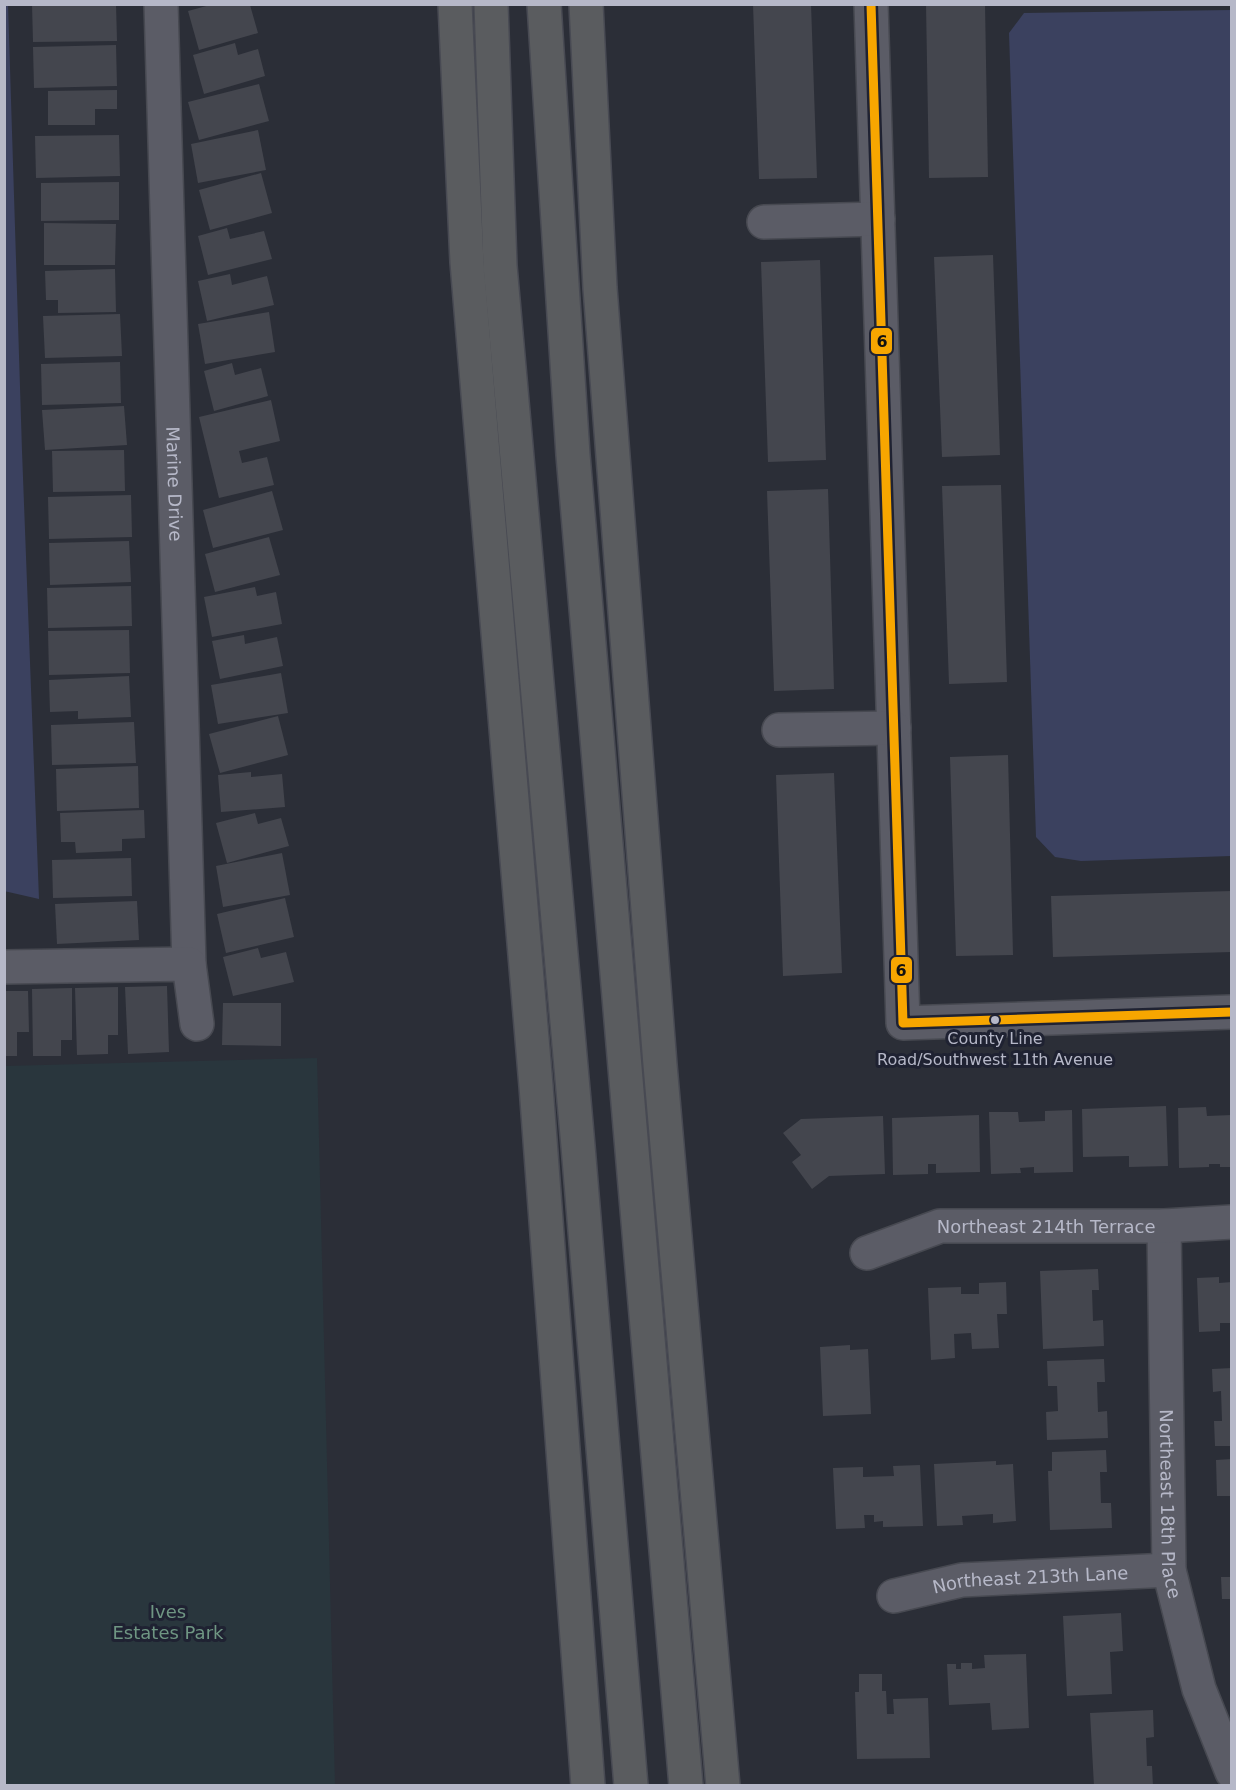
<svg xmlns="http://www.w3.org/2000/svg" width="1236" height="1790" font-family="'DejaVu Sans',sans-serif">
<style>
.green{fill:#29363d}
.water{fill:#3b415f}
.building{fill:#44464e}
.lines{fill:none;stroke-linecap:round;stroke-linejoin:round}
.minor-casing{stroke:#474951;stroke-width:36}
.highway-casing{stroke:#484a53;stroke-width:36}
.minor{stroke:#5b5c66;stroke-width:33}
.highway{stroke:#5a5c5f;stroke-width:33}
.bus-1-casing{stroke:#1f2232;stroke-width:14}
.bus-1{stroke:#f7a600;stroke-width:9}
.bus-dot{fill:#b6b8c8;stroke:#1f2232;stroke-width:2}
.labels{text-anchor:middle;dominant-baseline:central;stroke-width:6;stroke-linejoin:round;paint-order:stroke}
.bus-label{font-size:16px;fill:#b6b8c8;stroke:#1f2232}
.street-label{font-size:18px;fill:#b6b8c8;stroke:#1f2232}
.park-label{font-size:18px;fill:#6f9683;stroke:#1f2232}
.line-badge{stroke:#1f2232;stroke-width:2}
.pale-badge-label{font-size:16px;text-anchor:middle;font-weight:bold;fill:#111}
</style>
<rect width="100%" height="100%" fill="#2b2e37"/>
<path class="green" d="M 317,1058 L 335,1785 L 5,1785 L 5,1066 Z"/>
<g class="water">
<path d="M 8,4 L 22,451 L 39,899 L 4,891 L 4,5 Z"/>
<path d="M 1231,10 L 1231,856 L 1081,861 L 1055,857 L 1036,837 L 1009,33 L 1024,13 Z"/>
</g>
<g class="building">
<path d="M 32,4 L 116,4 L 117,41 L 33,42 Z"/>
<path d="M 753,4 L 811,4 L 817,178 L 759,179 Z"/>
<path d="M 926,4 L 985,4 L 988,177 L 929,178 Z"/>
<path d="M 210,5 L 250,5 L 258,33 L 199,50 L 188,11 Z"/>
<path d="M 235,43 L 238,55 L 258,49 L 265,76 L 204,94 L 193,55 Z"/>
<path d="M 116,45 L 117,86 L 34,88 L 33,47 Z"/>
<path d="M 259,84 L 269,121 L 199,140 L 188,102 Z"/>
<path d="M 117,90 L 117,109 L 95,109 L 95,125 L 48,125 L 48,91 Z"/>
<path d="M 258,130 L 266,170 L 198,183 L 191,144 Z"/>
<path d="M 119,135 L 120,176 L 36,178 L 35,136 Z"/>
<path d="M 261,173 L 272,213 L 210,230 L 199,190 Z"/>
<path d="M 119,182 L 119,220 L 41,221 L 41,183 Z"/>
<path d="M 44,223 L 116,224 L 115,265 L 44,265 Z"/>
<path d="M 227,228 L 230,239 L 264,231 L 272,259 L 208,275 L 198,236 Z"/>
<path d="M 993,255 L 1000,455 L 942,457 L 934,257 Z"/>
<path d="M 820,260 L 826,460 L 768,462 L 761,262 Z"/>
<path d="M 115,269 L 116,312 L 58,313 L 58,300 L 46,300 L 45,271 Z"/>
<path d="M 230,274 L 232,285 L 267,276 L 274,305 L 207,321 L 198,281 Z"/>
<path d="M 269,312 L 275,352 L 205,364 L 198,324 Z"/>
<path d="M 120,314 L 122,356 L 45,358 L 43,316 Z"/>
<path d="M 120,362 L 121,403 L 42,405 L 41,364 Z"/>
<path d="M 232,363 L 235,375 L 261,368 L 268,396 L 214,411 L 204,371 Z"/>
<path d="M 271,400 L 280,441 L 239,451 L 242,463 L 267,457 L 274,485 L 219,498 L 199,417 Z"/>
<path d="M 124,406 L 127,445 L 45,450 L 42,410 Z"/>
<path d="M 124,450 L 125,491 L 53,492 L 52,451 Z"/>
<path d="M 1001,485 L 1007,682 L 949,684 L 942,486 Z"/>
<path d="M 828,489 L 834,689 L 774,691 L 767,491 Z"/>
<path d="M 272,491 L 283,530 L 213,548 L 203,510 Z"/>
<path d="M 131,495 L 132,537 L 49,539 L 48,497 Z"/>
<path d="M 269,537 L 280,575 L 215,592 L 205,554 Z"/>
<path d="M 129,541 L 131,582 L 50,585 L 49,543 Z"/>
<path d="M 131,586 L 132,626 L 48,628 L 47,588 Z"/>
<path d="M 255,587 L 257,596 L 276,592 L 282,624 L 212,637 L 204,597 Z"/>
<path d="M 129,630 L 130,673 L 49,675 L 48,631 Z"/>
<path d="M 244,635 L 245,644 L 277,637 L 283,666 L 220,679 L 212,641 Z"/>
<path d="M 281,673 L 288,713 L 218,724 L 211,685 Z"/>
<path d="M 129,676 L 131,717 L 78,719 L 78,711 L 50,712 L 49,680 Z"/>
<path d="M 278,716 L 288,755 L 220,773 L 209,734 Z"/>
<path d="M 134,722 L 136,763 L 52,765 L 51,725 Z"/>
<path d="M 1008,755 L 1013,955 L 956,956 L 950,757 Z"/>
<path d="M 138,766 L 139,808 L 57,811 L 56,769 Z"/>
<path d="M 251,772 L 251,777 L 282,774 L 285,807 L 221,812 L 218,775 Z"/>
<path d="M 834,773 L 842,973 L 783,976 L 776,775 Z"/>
<path d="M 144,810 L 145,838 L 122,839 L 122,851 L 76,853 L 75,842 L 61,842 L 60,813 Z"/>
<path d="M 255,813 L 258,824 L 281,818 L 289,846 L 227,863 L 216,823 Z"/>
<path d="M 282,853 L 290,895 L 223,907 L 216,866 Z"/>
<path d="M 131,858 L 132,896 L 53,898 L 52,860 Z"/>
<path d="M 1232,891 L 1232,952 L 1053,957 L 1051,896 Z"/>
<path d="M 285,898 L 294,937 L 226,953 L 217,914 Z"/>
<path d="M 137,901 L 139,940 L 57,944 L 55,904 Z"/>
<path d="M 258,948 L 261,958 L 286,952 L 294,982 L 233,996 L 223,957 Z"/>
<path d="M 167,986 L 169,1052 L 128,1054 L 125,987 Z"/>
<path d="M 118,987 L 118,1035 L 108,1035 L 108,1054 L 77,1055 L 75,988 Z"/>
<path d="M 72,988 L 72,1040 L 61,1040 L 61,1056 L 33,1056 L 32,989 Z"/>
<path d="M 4,991 L 28,991 L 29,1032 L 17,1032 L 17,1056 L 4,1056 Z"/>
<path d="M 223,1003 L 281,1003 L 281,1046 L 222,1045 Z"/>
<path d="M 1166,1106 L 1168,1166 L 1129,1167 L 1129,1156 L 1083,1157 L 1082,1109 Z"/>
<path d="M 1206,1107 L 1207,1116 L 1232,1115 L 1232,1167 L 1220,1167 L 1220,1164 L 1209,1164 L 1209,1167 L 1179,1168 L 1178,1108 Z"/>
<path d="M 1072,1110 L 1073,1172 L 1034,1173 L 1034,1167 L 1020,1168 L 1021,1173 L 991,1174 L 989,1112 L 1018,1112 L 1019,1122 L 1045,1121 L 1045,1111 Z"/>
<path d="M 979,1115 L 980,1172 L 936,1173 L 936,1164 L 928,1164 L 928,1174 L 893,1175 L 892,1118 Z"/>
<path d="M 883,1116 L 885,1174 L 829,1176 L 812,1189 L 792,1162 L 801,1155 L 783,1133 L 801,1119 Z"/>
<path d="M 1098,1269 L 1099,1290 L 1092,1290 L 1093,1321 L 1103,1320 L 1104,1346 L 1043,1349 L 1040,1271 Z"/>
<path d="M 1219,1277 L 1219,1283 L 1232,1282 L 1232,1323 L 1220,1323 L 1220,1331 L 1199,1332 L 1197,1278 Z"/>
<path d="M 1006,1282 L 1007,1314 L 997,1314 L 999,1348 L 972,1349 L 971,1333 L 954,1334 L 955,1358 L 931,1360 L 928,1288 L 961,1287 L 961,1294 L 979,1294 L 979,1283 Z"/>
<path d="M 850,1345 L 850,1350 L 868,1349 L 871,1414 L 823,1416 L 820,1347 Z"/>
<path d="M 1104,1359 L 1105,1382 L 1097,1382 L 1098,1412 L 1107,1411 L 1108,1438 L 1047,1440 L 1046,1412 L 1058,1411 L 1057,1386 L 1048,1386 L 1047,1361 Z"/>
<path d="M 1232,1368 L 1232,1446 L 1215,1446 L 1214,1421 L 1222,1421 L 1221,1391 L 1213,1392 L 1212,1369 Z"/>
<path d="M 1106,1450 L 1107,1472 L 1100,1472 L 1101,1503 L 1111,1503 L 1112,1528 L 1050,1530 L 1048,1471 L 1052,1471 L 1052,1452 Z"/>
<path d="M 1232,1459 L 1232,1496 L 1217,1496 L 1216,1460 Z"/>
<path d="M 996,1461 L 996,1465 L 1013,1464 L 1016,1521 L 993,1523 L 993,1514 L 962,1516 L 963,1525 L 937,1526 L 934,1464 Z"/>
<path d="M 920,1465 L 923,1526 L 883,1527 L 883,1521 L 874,1522 L 874,1515 L 864,1515 L 865,1528 L 836,1529 L 833,1468 L 863,1467 L 863,1477 L 894,1476 L 893,1466 Z"/>
<path d="M 1221,1577 L 1232,1577 L 1232,1599 L 1222,1599 Z"/>
<path d="M 1121,1613 L 1123,1651 L 1110,1652 L 1112,1694 L 1067,1696 L 1063,1616 Z"/>
<path d="M 1026,1654 L 1029,1728 L 992,1730 L 990,1703 L 949,1705 L 947,1664 L 956,1664 L 956,1669 L 961,1669 L 961,1663 L 972,1663 L 972,1669 L 985,1668 L 984,1655 Z"/>
<path d="M 859,1674 L 882,1674 L 882,1691 L 886,1691 L 887,1714 L 894,1714 L 893,1699 L 928,1698 L 930,1758 L 857,1759 L 855,1692 L 859,1692 Z"/>
<path d="M 1153,1710 L 1154,1737 L 1146,1738 L 1147,1766 L 1152,1766 L 1153,1786 L 1094,1786 L 1090,1713 Z"/>
</g>
<g class="lines">
<defs>
<g id="minor">
<path id="s1" d="M 161,4 L 189,964"/>
<path d="M 871,4 L 903,1023 L 1232,1012"/>
<path d="M 764,222 L 878,219"/>
<path d="M 779,730 L 894,728"/>
<path d="M 4,967 L 189,964 L 197,1024"/>
<path id="s2" d="M 1164,1226 L 1169,1570 L 1199,1689 L 1232,1772"/>
<path id="s3" d="M 867,1253 L 940,1226 L 1164,1226 L 1232,1222"/>
<path id="s4" d="M 894,1596 L 962,1580 L 1169,1570"/>
</g>
<g id="highway">
<path d="M 455,4 L 467,262 L 536,1086 L 588,1786"/>
<path d="M 491,4 L 500,266 L 578,1146 L 631,1786"/>
<path d="M 544,4 L 573,455 L 686,1786"/>
<path d="M 586,4 L 600,288 L 660,1065 L 723,1786"/>
</g>
</defs>
<use href="#minor" class="minor-casing"/>
<use href="#highway" class="highway-casing"/>
<use href="#minor" class="minor"/>
<use href="#highway" class="highway"/>
<defs>
<path id="bus-1" d="M 871,4 L 903,1023 L 1232,1012"/>
</defs>
<use href="#bus-1" class="bus-1-casing"/>
<use href="#bus-1" class="bus-1"/>
</g>
<circle class="bus-dot" cx="995" cy="1020" r="5"/>
<g class="labels">
<g class="bus-label">
<text x="995" y="1038">County Line<tspan x="995" dy="21">Road/Southwest 11th Avenue</tspan></text>
</g>
<g class="street-label">
<text stroke="none"><textPath href="#s1" startOffset="480">Marine Drive</textPath></text>
<text stroke="none"><textPath href="#s3" startOffset="184">Northeast 214th Terrace</textPath></text>
<text stroke="none"><textPath href="#s2" startOffset="278">Northeast 18th Place</textPath></text>
<text stroke="none"><textPath href="#s4" startOffset="138">Northeast 213th Lane</textPath></text>
</g>
<g class="park-label">
<text x="168" y="1611">Ives<tspan x="168" dy="21">Estates Park</tspan></text>
</g>
</g>
<g class="line-badge">
<rect x="870" y="327" width="23" height="28" rx="6" fill="#f7a600"/>
<rect x="890" y="956" width="23" height="28" rx="6" fill="#f7a600"/>
</g>
<g class="pale-badge-label">
<text x="882" y="347">6</text>
<text x="901" y="976">6</text>
</g>
<rect width="1236" height="1790" fill="none" stroke="#b6b8c8" stroke-width="12"/>
</svg>
